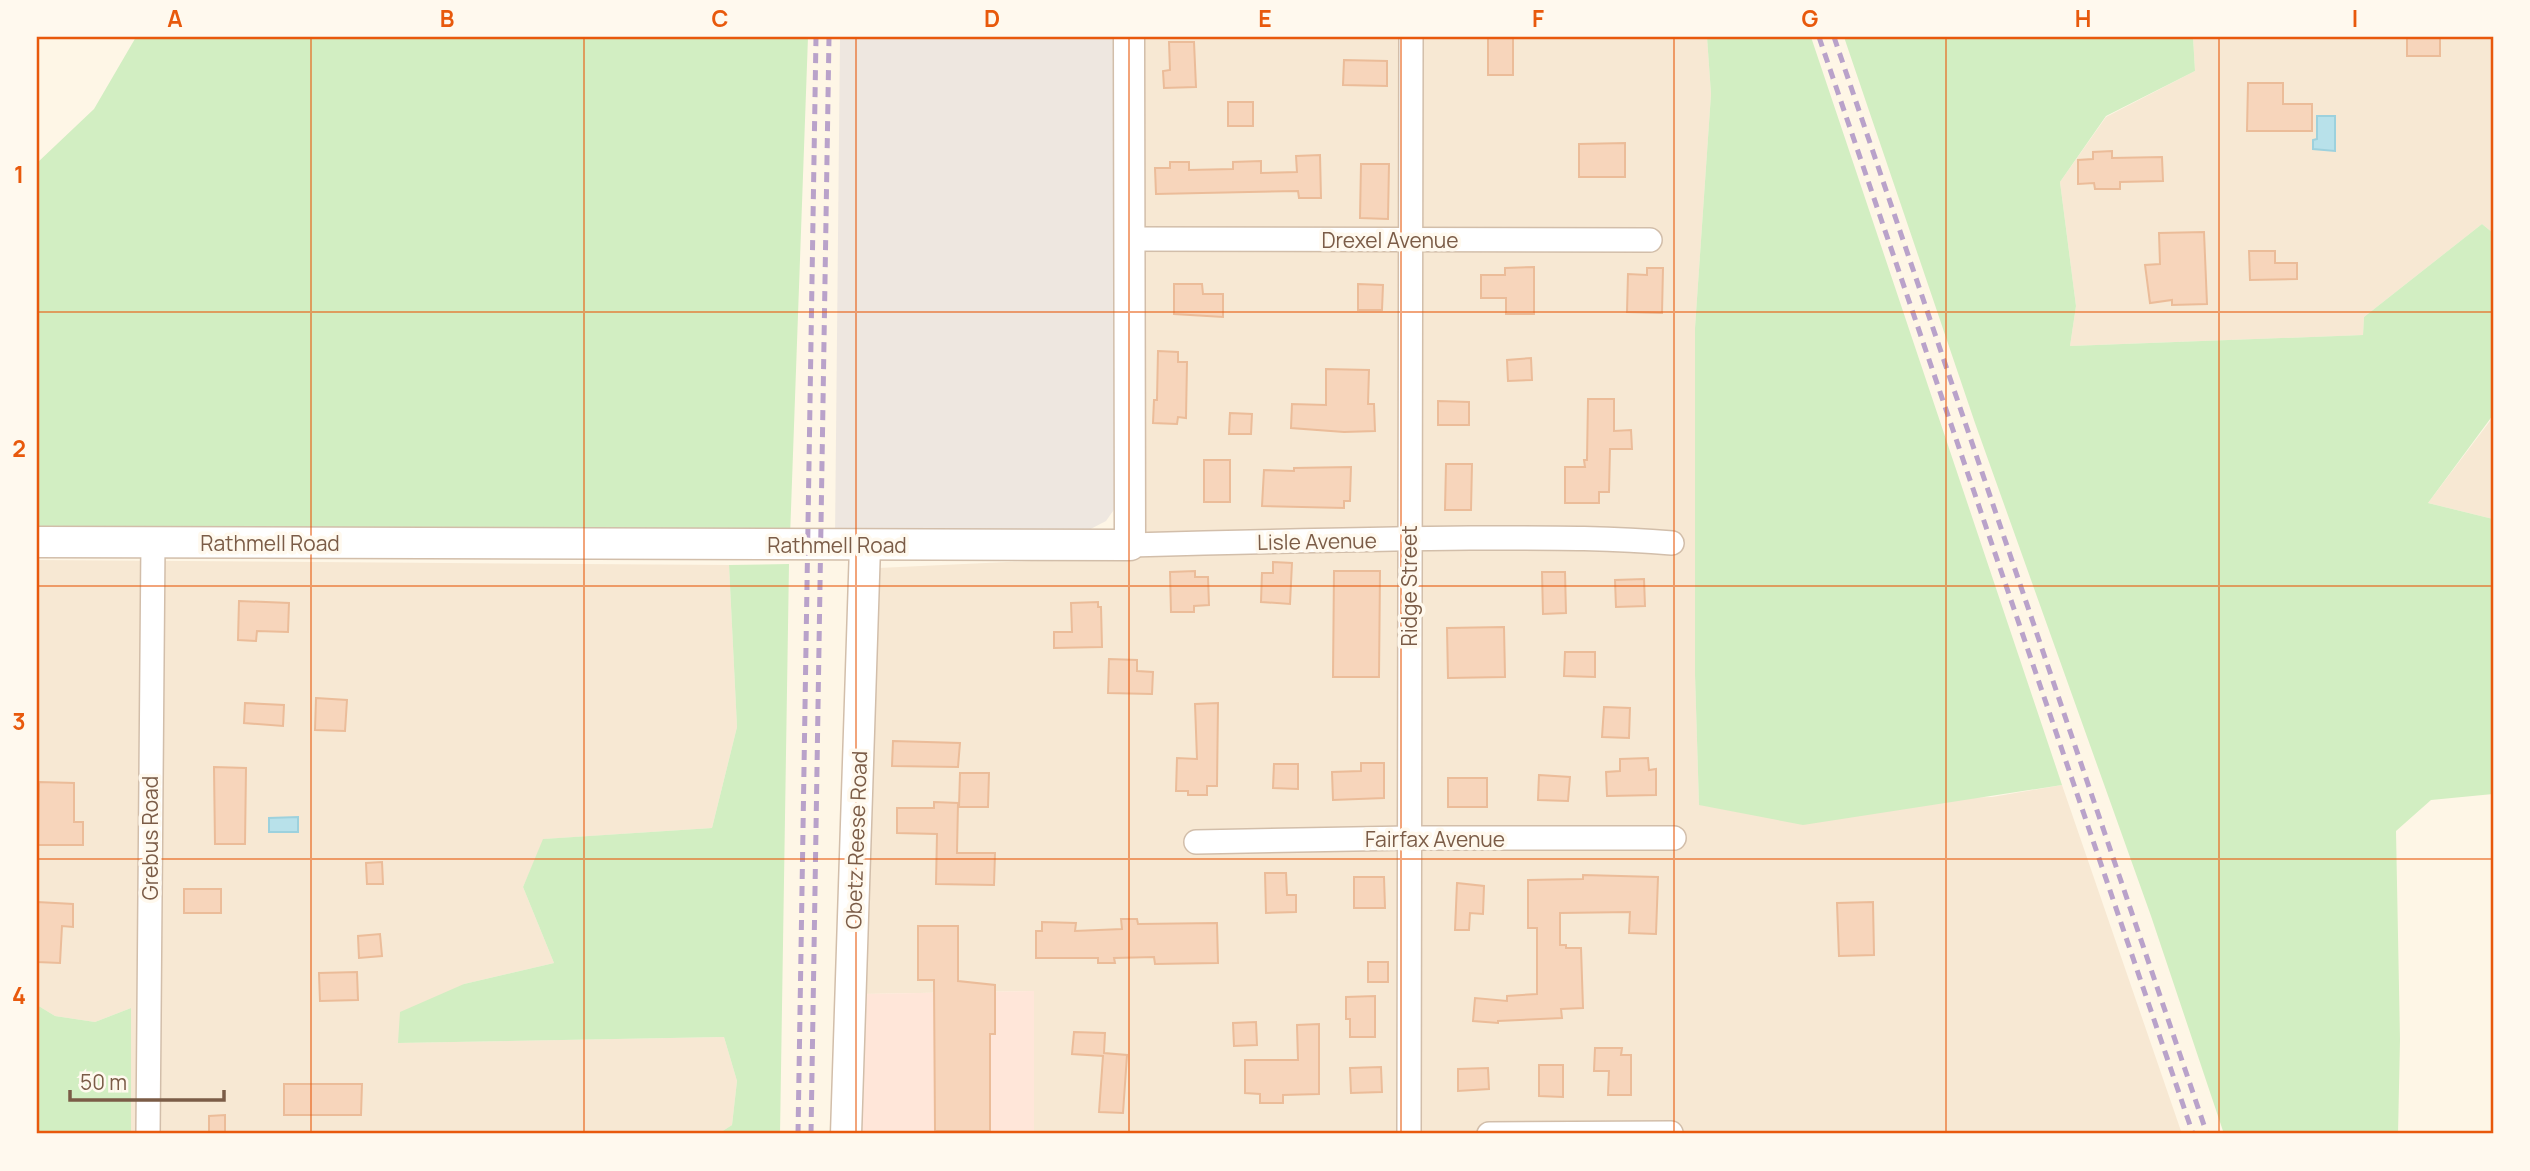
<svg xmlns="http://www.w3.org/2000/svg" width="2530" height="1171" font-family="Manrope,sans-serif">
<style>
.residential{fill:#f7e8d3}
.commercial{fill:#ffe6d9}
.industrial{fill:#eee7e0}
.green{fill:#d2eec2}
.water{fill:#b8e1ea;stroke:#9dd1dd;stroke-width:2}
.building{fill:#f7d5bb;stroke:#ebbc99;stroke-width:2}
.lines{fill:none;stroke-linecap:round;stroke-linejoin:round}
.minor-casing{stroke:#d2beaa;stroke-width:26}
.tertiary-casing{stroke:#d2beaa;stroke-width:33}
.minor{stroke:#fff;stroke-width:23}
.tertiary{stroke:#fff;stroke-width:30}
.rail{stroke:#b9a2ca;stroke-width:5;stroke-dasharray:10 7;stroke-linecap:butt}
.grid{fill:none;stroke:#e8590c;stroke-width:2;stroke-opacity:0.55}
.labels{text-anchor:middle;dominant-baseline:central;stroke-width:7;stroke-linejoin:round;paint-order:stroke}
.street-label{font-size:21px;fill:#7b5c47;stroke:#fff9ee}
.neatline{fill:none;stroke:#e8590c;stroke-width:2.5}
.grid-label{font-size:23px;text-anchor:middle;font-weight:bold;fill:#e8590c}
</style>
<rect width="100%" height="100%" fill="#fef6e6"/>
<g class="residential">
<path d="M 1142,37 L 1707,37 L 1711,94 L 1695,328 L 1695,675 L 1699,805 L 1992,797 L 2062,785 L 2182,1134 L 1034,1134 L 1034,991 L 861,994 L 878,568 L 1141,556 Z"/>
<path d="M 2193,37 L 2493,37 L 2493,233 L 2482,224 L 2364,317 L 2363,335 L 2070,346 L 2076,306 L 2060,182 L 2106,117 L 2195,71 Z"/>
<path d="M 2493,415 L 2493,519 L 2428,503 L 2490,421 Z"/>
<path d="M 37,560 L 729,565 L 737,727 L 712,828 L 544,839 L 523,887 L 554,963 L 464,984 L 398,1043 L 724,1037 L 737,1081 L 732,1125 L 718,1134 L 131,1134 L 131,1008 L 95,1022 L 55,1016 L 37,1005 Z"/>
</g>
<path class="commercial" d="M 1034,991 L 1034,1134 L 857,1134 L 861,994 Z"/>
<path class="industrial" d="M 840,37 L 1119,37 L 1118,504 L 1106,521 L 1077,536 L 835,537 Z"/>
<g class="green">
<path d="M 136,37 L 808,37 L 790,537 L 37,531 L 37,163 L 94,109 Z"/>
<path d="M 1707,37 L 1811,37 L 2062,785 L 1803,825 L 1699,805 L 1695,675 L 1695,328 L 1711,94 Z"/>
<path d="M 1844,37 L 2193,37 L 2195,71 L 2106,116 L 2060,182 L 2076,306 L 2070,346 L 2363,335 L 2364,317 L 2482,224 L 2493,233 L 2493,415 L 2428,503 L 2493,519 L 2493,794 L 2431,800 L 2396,831 L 2400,1040 L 2398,1134 L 2224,1134 L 2151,916 L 1975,423 Z"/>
<path d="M 789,564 L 780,1134 L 718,1134 L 732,1125 L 737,1081 L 724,1037 L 398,1043 L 400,1012 L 464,984 L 554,963 L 523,887 L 543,839 L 712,828 L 737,727 L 729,565 Z"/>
<path d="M 37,1005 L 55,1016 L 95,1022 L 131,1008 L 131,1134 L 37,1134 Z"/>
</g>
<g class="water">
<path d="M 2317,116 L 2335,116 L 2335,151 L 2313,149 L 2313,140 L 2317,139 Z"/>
<path d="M 298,817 L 298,832 L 269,832 L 269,818 Z"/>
</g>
<g class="building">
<rect x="1488" y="37" width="25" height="38"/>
<rect x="2407" y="37" width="33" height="19"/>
<path d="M 1169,42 L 1194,42 L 1196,87 L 1164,88 L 1163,71 L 1170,70 Z"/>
<path d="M 1344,60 L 1387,61 L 1387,86 L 1343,85 Z"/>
<path d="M 2248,83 L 2283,83 L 2283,104 L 2312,104 L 2312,131 L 2247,131 Z"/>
<rect x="1228" y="102" width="25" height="24"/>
<path d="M 1625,143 L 1625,177 L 1579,177 L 1579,144 Z"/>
<path d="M 2112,151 L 2112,158 L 2162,157 L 2163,181 L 2120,182 L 2120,189 L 2095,189 L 2094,183 L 2078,184 L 2078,160 L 2093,159 L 2093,152 Z"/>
<path d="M 1320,155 L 1321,198 L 1299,198 L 1298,191 L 1156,194 L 1155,168 L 1170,168 L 1170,162 L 1189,162 L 1189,170 L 1233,169 L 1233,162 L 1261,161 L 1261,173 L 1297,172 L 1296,156 Z"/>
<path d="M 1361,164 L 1389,164 L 1388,219 L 1360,218 Z"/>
<path d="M 2204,232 L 2207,304 L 2172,305 L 2172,300 L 2150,303 L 2145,265 L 2160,264 L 2159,233 Z"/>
<path d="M 2249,251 L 2275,251 L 2275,263 L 2297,263 L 2297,279 L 2250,280 Z"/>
<path d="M 1534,267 L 1534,314 L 1506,314 L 1506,298 L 1481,298 L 1481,275 L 1505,275 L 1505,268 Z"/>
<path d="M 1647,268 L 1663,268 L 1662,313 L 1627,312 L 1628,274 L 1647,275 Z"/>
<path d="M 1174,284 L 1202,284 L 1203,294 L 1223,294 L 1223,317 L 1174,314 Z"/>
<path d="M 1358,284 L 1383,285 L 1382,310 L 1358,310 Z"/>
<path d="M 1158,351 L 1178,352 L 1178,362 L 1187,362 L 1186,418 L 1178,417 L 1177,424 L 1153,423 L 1154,400 L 1157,400 Z"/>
<path d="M 1531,358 L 1532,380 L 1508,381 L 1507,360 Z"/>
<path d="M 1326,369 L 1369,370 L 1368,404 L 1374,404 L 1375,431 L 1344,432 L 1291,428 L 1292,404 L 1326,405 Z"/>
<path d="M 1588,399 L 1614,399 L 1614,431 L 1631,430 L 1632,449 L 1610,449 L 1609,492 L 1599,492 L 1599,503 L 1565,503 L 1565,467 L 1585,467 L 1584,460 L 1587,460 Z"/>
<path d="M 1438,401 L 1469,402 L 1469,425 L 1438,425 Z"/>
<path d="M 1230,413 L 1252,414 L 1251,434 L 1229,434 Z"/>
<rect x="1204" y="460" width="26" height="42"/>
<path d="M 1446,464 L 1472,464 L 1471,510 L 1445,510 Z"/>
<path d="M 1351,467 L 1350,501 L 1344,501 L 1344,508 L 1262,506 L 1264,470 L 1294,471 L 1294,468 Z"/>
<path d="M 1273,562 L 1292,563 L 1290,604 L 1261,602 L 1262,573 L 1273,573 Z"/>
<path d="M 1195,571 L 1195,577 L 1208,577 L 1209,605 L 1194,606 L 1194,612 L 1171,612 L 1170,572 Z"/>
<path d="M 1334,571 L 1380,571 L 1379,677 L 1333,677 Z"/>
<path d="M 1542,572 L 1565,572 L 1566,613 L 1543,614 Z"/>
<path d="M 1644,579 L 1645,606 L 1616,607 L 1615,580 Z"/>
<path d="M 239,601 L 289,603 L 288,632 L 257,631 L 256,641 L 238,640 Z"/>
<path d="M 1098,602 L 1098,607 L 1101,607 L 1102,647 L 1054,648 L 1054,632 L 1072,632 L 1071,603 Z"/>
<path d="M 1504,627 L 1505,677 L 1448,678 L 1447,628 Z"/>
<path d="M 1565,652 L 1595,652 L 1595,677 L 1564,676 Z"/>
<path d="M 1109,659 L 1137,660 L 1137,671 L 1153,672 L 1152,694 L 1108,693 Z"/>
<path d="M 316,698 L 347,700 L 345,731 L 315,730 Z"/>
<path d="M 245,703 L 284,705 L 283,726 L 244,723 Z"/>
<path d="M 1218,703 L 1217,786 L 1207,786 L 1207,795 L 1188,795 L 1188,791 L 1176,791 L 1177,758 L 1197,759 L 1195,704 Z"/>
<path d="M 1604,707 L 1630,708 L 1629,738 L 1602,737 Z"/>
<path d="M 893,741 L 960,743 L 958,767 L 892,766 Z"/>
<path d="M 1648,758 L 1649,770 L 1656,769 L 1656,795 L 1607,796 L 1606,772 L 1620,771 L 1620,759 Z"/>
<path d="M 1361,763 L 1384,763 L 1384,798 L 1333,800 L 1332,772 L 1361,771 Z"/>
<path d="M 1274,764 L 1298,764 L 1298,789 L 1273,788 Z"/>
<path d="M 214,767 L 246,768 L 245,844 L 215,844 Z"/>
<path d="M 960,773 L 989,773 L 988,807 L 959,807 Z"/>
<path d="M 1539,775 L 1570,777 L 1568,801 L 1538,800 Z"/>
<rect x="1448" y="778" width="39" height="29"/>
<path d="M 39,782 L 74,783 L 74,822 L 83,822 L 83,845 L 38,845 Z"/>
<path d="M 934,802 L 958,803 L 957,853 L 995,853 L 994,885 L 936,884 L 937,834 L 897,833 L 897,808 L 934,808 Z"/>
<path d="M 382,862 L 383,884 L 367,884 L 366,863 Z"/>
<path d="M 1265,873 L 1286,873 L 1287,895 L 1296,895 L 1296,912 L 1266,913 Z"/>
<path d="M 1583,875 L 1658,877 L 1656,934 L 1629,933 L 1630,912 L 1560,913 L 1560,945 L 1566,945 L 1566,948 L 1581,948 L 1583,1008 L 1561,1009 L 1562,1018 L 1498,1021 L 1498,1023 L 1473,1021 L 1475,998 L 1507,1001 L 1507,996 L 1537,994 L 1537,928 L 1528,928 L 1528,880 L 1583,879 Z"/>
<path d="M 1354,877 L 1384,877 L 1385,908 L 1354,908 Z"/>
<path d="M 1457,883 L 1484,886 L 1483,914 L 1470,913 L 1469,930 L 1455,930 Z"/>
<rect x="184" y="889" width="37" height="24"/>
<path d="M 37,902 L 73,904 L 73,927 L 62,926 L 60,963 L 37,962 Z"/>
<path d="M 1873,902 L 1874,955 L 1839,956 L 1837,903 Z"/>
<path d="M 1121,919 L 1137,919 L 1138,924 L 1217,923 L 1218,963 L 1155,964 L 1154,957 L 1114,958 L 1115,963 L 1098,963 L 1098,958 L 1036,958 L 1036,931 L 1042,931 L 1042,922 L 1076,923 L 1075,931 L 1122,929 Z"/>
<path d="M 918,926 L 958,926 L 958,981 L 995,985 L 995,1034 L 990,1034 L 990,1131 L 935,1131 L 934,980 L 918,980 Z"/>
<path d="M 380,934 L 382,956 L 359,958 L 358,936 Z"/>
<rect x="1368" y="962" width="20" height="20"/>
<path d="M 357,972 L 358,1000 L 320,1001 L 319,973 Z"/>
<path d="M 1375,996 L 1375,1037 L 1350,1037 L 1350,1019 L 1346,1019 L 1346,997 Z"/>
<path d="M 1256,1022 L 1257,1045 L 1234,1046 L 1233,1023 Z"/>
<path d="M 1319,1024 L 1319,1094 L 1283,1095 L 1283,1103 L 1260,1103 L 1260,1094 L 1245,1093 L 1245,1060 L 1298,1060 L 1297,1025 Z"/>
<path d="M 1074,1032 L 1105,1033 L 1104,1053 L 1127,1055 L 1123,1113 L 1099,1112 L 1103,1056 L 1072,1054 Z"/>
<path d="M 1595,1048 L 1622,1048 L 1621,1055 L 1631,1055 L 1631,1095 L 1608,1095 L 1609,1071 L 1594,1071 Z"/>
<path d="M 1539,1065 L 1563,1065 L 1563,1097 L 1539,1096 Z"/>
<path d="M 1381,1067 L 1382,1092 L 1351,1093 L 1350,1068 Z"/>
<path d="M 1488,1068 L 1489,1089 L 1458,1091 L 1458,1069 Z"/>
<path d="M 284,1084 L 362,1084 L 361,1115 L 284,1115 Z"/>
<path d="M 225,1115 L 225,1134 L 209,1134 L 209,1116 Z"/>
</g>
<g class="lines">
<defs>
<g id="minor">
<path d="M 1129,239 L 1650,240"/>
<path d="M 1130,545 C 1243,542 1357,539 1470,538 C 1538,538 1605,537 1672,543"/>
<path d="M 1196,842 L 1409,838 L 1674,838"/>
<path d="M 148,1134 L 153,542"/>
<path d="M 1409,1134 L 1411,37"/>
<path d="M 1489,1134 L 1671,1133"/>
</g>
<g id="tertiary">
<path d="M 37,542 L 1130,545 L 1129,37"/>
<path d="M 846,1134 L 865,546"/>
</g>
</defs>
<use href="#minor" class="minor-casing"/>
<use href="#tertiary" class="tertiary-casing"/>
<use href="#minor" class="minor"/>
<use href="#tertiary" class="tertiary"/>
<g class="rail">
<path d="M 1819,37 L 2193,1134"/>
<path d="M 1834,37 L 2207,1134"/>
<path d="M 798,1134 L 816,37"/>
<path d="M 811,1134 L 829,37"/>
</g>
</g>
<path class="grid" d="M 311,37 L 311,1134M 584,37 L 584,1134M 856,37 L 856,1134M 1129,37 L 1129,1134M 1401,37 L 1401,1134M 1674,37 L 1674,1134M 1946,37 L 1946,1134M 2219,37 L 2219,1134M 37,312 L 2493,312M 37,586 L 2493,586M 37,859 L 2493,859"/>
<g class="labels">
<g class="street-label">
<text x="1390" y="240">Drexel Avenue</text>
<text transform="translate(1317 541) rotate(-1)">Lisle Avenue</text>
<text x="270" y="543">Rathmell Road</text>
<text x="837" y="545">Rathmell Road</text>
<text transform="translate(1409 586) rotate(-90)">Ridge Street</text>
<text transform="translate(150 838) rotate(-90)">Grebus Road</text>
<text x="1435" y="839">Fairfax Avenue</text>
<text transform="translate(856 840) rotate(-88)">Obetz Reese Road</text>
</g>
</g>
<rect width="2530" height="1171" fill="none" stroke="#fff9ee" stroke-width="77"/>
<path d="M70 1090v10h154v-10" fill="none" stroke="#7b5c47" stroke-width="3.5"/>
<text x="80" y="1090" font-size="21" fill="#7b5c47" stroke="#fff9ee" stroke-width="5" paint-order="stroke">50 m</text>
<rect x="38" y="38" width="2454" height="1094" class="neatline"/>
<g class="grid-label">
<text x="175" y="27">A</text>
<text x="447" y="27">B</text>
<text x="720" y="27">C</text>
<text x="992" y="27">D</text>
<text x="1265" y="27">E</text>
<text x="1538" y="27">F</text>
<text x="1810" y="27">G</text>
<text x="2083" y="27">H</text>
<text x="2355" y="27">I</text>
<text x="19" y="183">1</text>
<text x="19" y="457">2</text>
<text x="19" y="730">3</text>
<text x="19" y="1004">4</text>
</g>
</svg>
